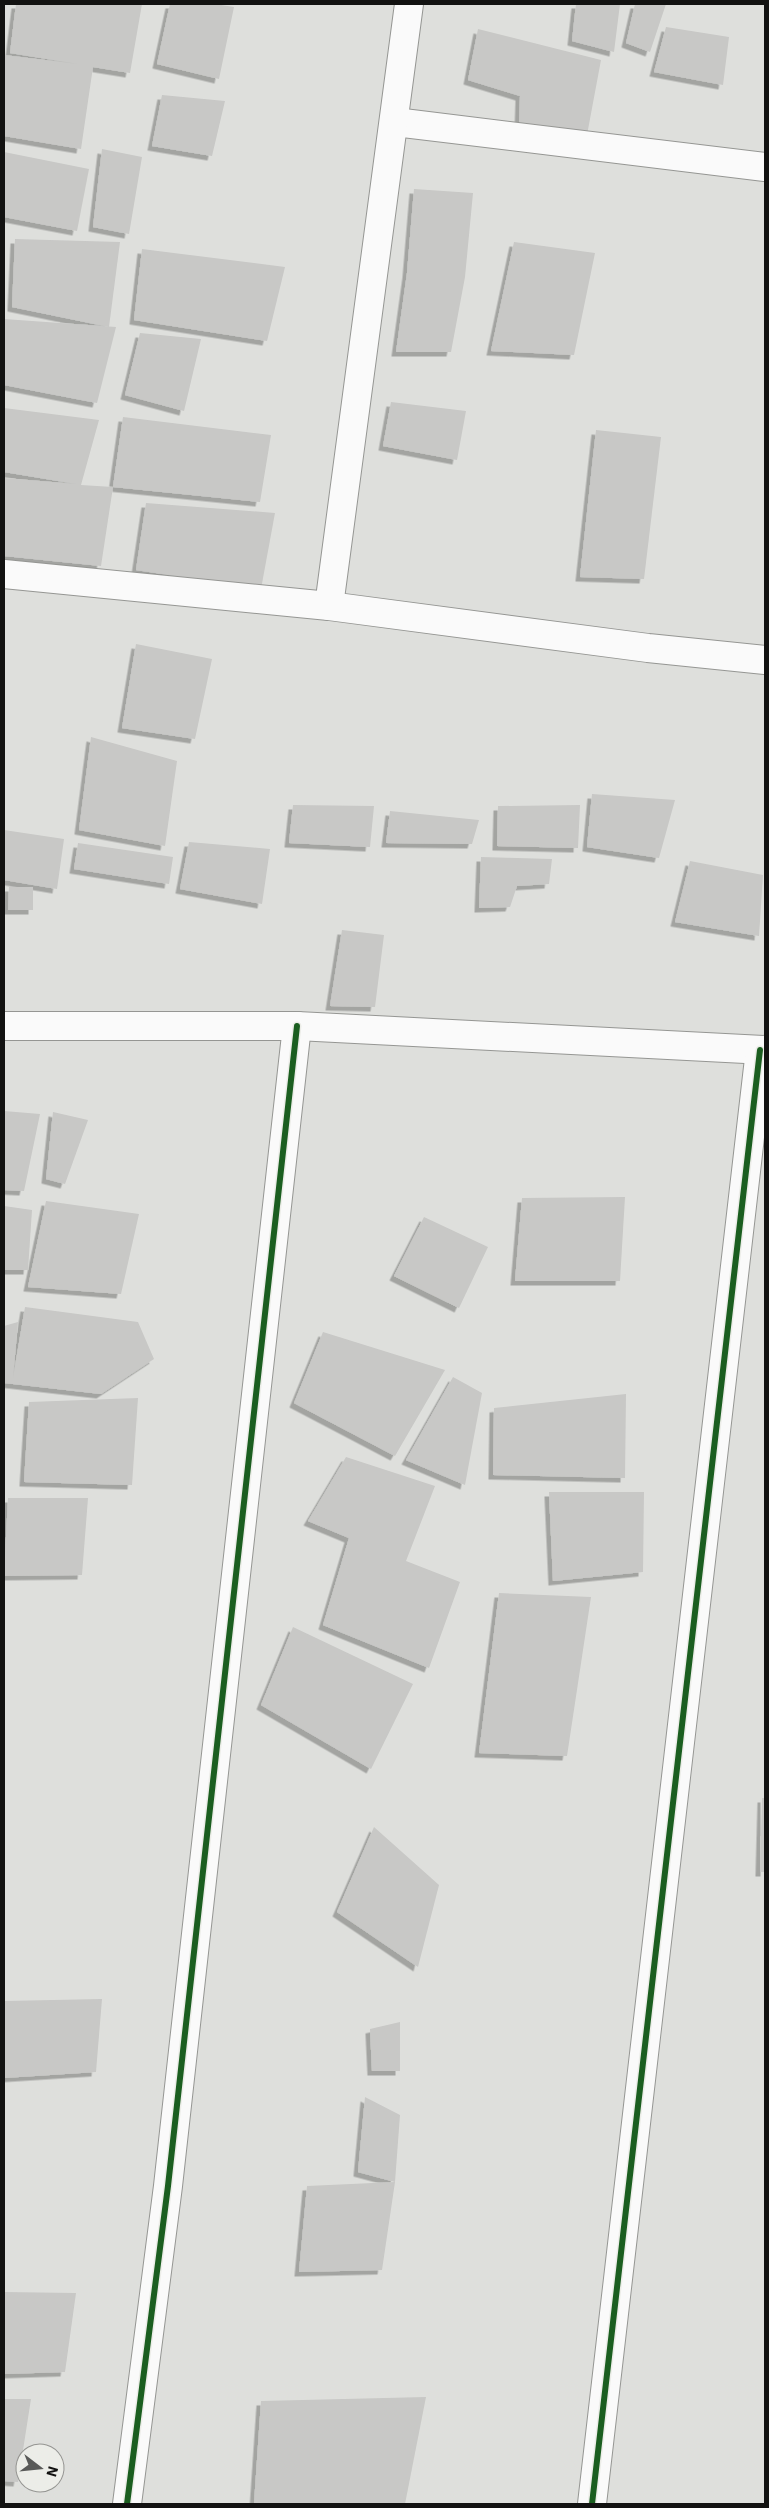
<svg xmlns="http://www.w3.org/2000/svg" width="769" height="2508" font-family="'IBM Plex Sans',sans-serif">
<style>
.building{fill:#c8c8c6;filter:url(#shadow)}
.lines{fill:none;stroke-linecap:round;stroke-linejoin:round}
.minor-casing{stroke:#959693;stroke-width:30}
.minor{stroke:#fafafa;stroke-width:28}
.cycleway-casing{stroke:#ecede8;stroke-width:9}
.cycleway{stroke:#1b5e20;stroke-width:6}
</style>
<defs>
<filter id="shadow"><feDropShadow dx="-4.5" dy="4.5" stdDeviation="0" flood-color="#0004"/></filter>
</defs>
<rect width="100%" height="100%" fill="#dedfdc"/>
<g class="building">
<path d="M 16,4 L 142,4 L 130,73 L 93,67 L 81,149 L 4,136 L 4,55 L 78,64 L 10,53 Z"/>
<path d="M 170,4 L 215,4 L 234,7 L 219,79 L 157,64 Z"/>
<path d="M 576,4 L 620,4 L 614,52 L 572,41 Z"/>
<path d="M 635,4 L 666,4 L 650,52 L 626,43 Z"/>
<path d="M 666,27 L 729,37 L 723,85 L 654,72 Z"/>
<path d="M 478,29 L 601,60 L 587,135 L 519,127 L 520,96 L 468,80 Z"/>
<path d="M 162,95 L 225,101 L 212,156 L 152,146 Z"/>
<path d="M 102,149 L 142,157 L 129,234 L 93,227 Z"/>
<path d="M 4,152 L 89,169 L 77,231 L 4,217 Z"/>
<path d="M 414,189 L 473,193 L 465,277 L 451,352 L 396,352 L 407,273 Z"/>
<path d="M 15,239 L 120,242 L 109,327 L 12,307 Z"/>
<path d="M 514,242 L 595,253 L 574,355 L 491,351 Z"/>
<path d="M 142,249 L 285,267 L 267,341 L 134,320 Z"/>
<path d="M 4,319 L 116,327 L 97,403 L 4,385 Z"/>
<path d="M 140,333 L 201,339 L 184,411 L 125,395 Z"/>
<path d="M 391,402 L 466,411 L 457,460 L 383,446 Z"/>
<path d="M 4,408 L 99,420 L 81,485 L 113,487 L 101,566 L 4,556 L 4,478 L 76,484 L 4,472 Z"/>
<path d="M 123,417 L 271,435 L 260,502 L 113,487 Z"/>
<path d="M 596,430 L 661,437 L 644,579 L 580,577 Z"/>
<path d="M 146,503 L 275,513 L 261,589 L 136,570 Z"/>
<path d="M 136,644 L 212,659 L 195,739 L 122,728 Z"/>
<path d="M 91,737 L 177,761 L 165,846 L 79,830 Z"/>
<path d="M 592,794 L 675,800 L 659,858 L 587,847 Z"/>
<path d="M 293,805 L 374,806 L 370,847 L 289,843 Z"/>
<path d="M 580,805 L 578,848 L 497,846 L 498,806 Z"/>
<path d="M 390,811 L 479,820 L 472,844 L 386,843 Z"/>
<path d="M 4,830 L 64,839 L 57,889 L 4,880 Z"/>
<path d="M 189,842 L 270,849 L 262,904 L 180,889 Z"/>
<path d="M 78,843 L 173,857 L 169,884 L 74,869 Z"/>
<path d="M 481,857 L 552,859 L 549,884 L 517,886 L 510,907 L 479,908 Z"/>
<path d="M 690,861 L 763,875 L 759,936 L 675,922 Z"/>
<path d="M 9,887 L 33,887 L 33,910 L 8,910 Z"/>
<path d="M 342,930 L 384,935 L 375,1007 L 330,1006 Z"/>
<path d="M 4,1111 L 40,1114 L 24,1191 L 4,1190 Z"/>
<path d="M 53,1112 L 88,1120 L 65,1184 L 46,1179 Z"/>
<path d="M 625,1197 L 620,1281 L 515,1281 L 522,1198 Z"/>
<path d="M 46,1201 L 139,1214 L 121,1294 L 28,1287 Z"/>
<path d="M 4,1206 L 32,1210 L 28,1270 L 4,1270 Z"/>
<path d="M 424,1217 L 488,1247 L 459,1308 L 394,1276 Z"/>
<path d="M 25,1307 L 138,1322 L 154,1359 L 101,1394 L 4,1383 L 4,1326 L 18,1322 L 13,1378 Z"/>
<path d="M 323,1332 L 445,1370 L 395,1456 L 294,1403 Z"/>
<path d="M 453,1377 L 482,1393 L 465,1485 L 406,1460 Z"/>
<path d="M 626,1394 L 625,1478 L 493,1475 L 494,1408 Z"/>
<path d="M 138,1398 L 132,1485 L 24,1482 L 29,1402 Z"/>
<path d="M 346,1457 L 435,1486 L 406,1561 L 460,1582 L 429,1668 L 323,1625 L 349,1538 L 308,1521 Z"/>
<path d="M 549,1492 L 644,1492 L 643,1572 L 553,1581 Z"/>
<path d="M 8,1498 L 88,1498 L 82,1575 L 4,1576 Z"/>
<path d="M 499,1593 L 591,1597 L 567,1756 L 479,1753 Z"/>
<path d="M 293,1627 L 413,1684 L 371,1769 L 261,1705 Z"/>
<path d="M 762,1798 L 765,1798 L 765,1872 L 760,1872 Z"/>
<path d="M 374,1827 L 439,1885 L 418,1967 L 337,1912 Z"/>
<path d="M 102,1999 L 96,2072 L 4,2078 L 4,2001 Z"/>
<path d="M 400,2022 L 400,2071 L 372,2071 L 370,2029 Z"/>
<path d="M 365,2097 L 400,2115 L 395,2182 L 358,2172 Z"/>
<path d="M 395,2182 L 382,2270 L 299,2272 L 307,2186 Z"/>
<path d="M 4,2292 L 76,2293 L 65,2372 L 4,2374 Z"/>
<path d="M 426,2397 L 405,2504 L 254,2504 L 261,2401 Z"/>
<path d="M 4,2399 L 31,2399 L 18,2482 L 4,2481 Z"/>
</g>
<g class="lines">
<defs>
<g id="minor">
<path d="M 395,122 L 765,167"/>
<path d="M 4,574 L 329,606 L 648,648 L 765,660"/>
<path d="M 329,606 L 409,4"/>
<path d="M 4,1026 L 297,1026 L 765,1050"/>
<path d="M 127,2504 L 168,2186 L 297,1026"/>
<path d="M 592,2504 L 760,1050"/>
</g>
</defs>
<use href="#minor" class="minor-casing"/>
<use href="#minor" class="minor"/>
<defs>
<g id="cycleway">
<path d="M 127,2504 L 168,2186 L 297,1026"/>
<path d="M 592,2504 L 760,1050"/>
</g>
</defs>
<use href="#cycleway" class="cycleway-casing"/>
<use href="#cycleway" class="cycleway"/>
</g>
<rect width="769" height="2508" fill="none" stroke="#121211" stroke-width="10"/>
<g transform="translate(40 2468) rotate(106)"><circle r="24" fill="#ecede8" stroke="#959592"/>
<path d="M0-4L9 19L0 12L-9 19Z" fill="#595a58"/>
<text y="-8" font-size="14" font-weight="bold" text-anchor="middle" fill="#121211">N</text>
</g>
</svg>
